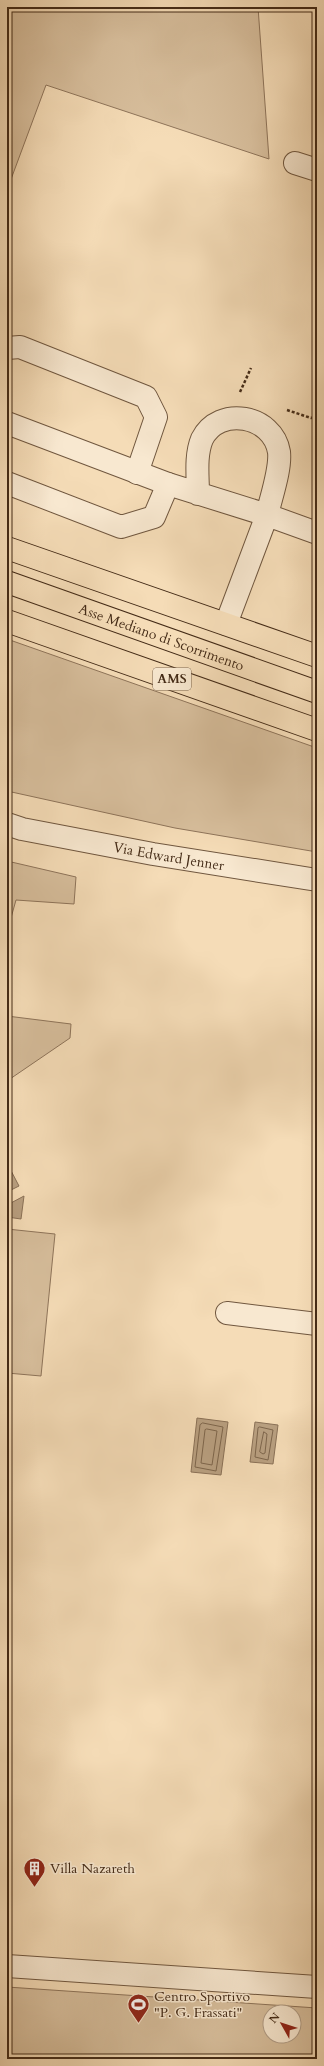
<svg xmlns="http://www.w3.org/2000/svg" width="324" height="2066" font-family="Cardo,serif">
<style>
.green{fill:#d7be9c;stroke:#8e745a;fill-rule:evenodd}
.water{fill:#b9a081;stroke:#8a7157}
.lines{fill:none;stroke-linecap:round;stroke-linejoin:round}
.shore{stroke:#7e664c;stroke-width:1}
.minor-casing{stroke:#70573f;stroke-width:24}
.highway-casing{stroke:#442b17;stroke-width:24}
.path{stroke:#442b17;stroke-width:2.5;stroke-dasharray:3 2;stroke-linecap:butt}
.minor{stroke:#f8e8d0;stroke-width:22}
.highway{stroke:#f5dcb7;stroke-width:22}
.labels{text-anchor:middle;dominant-baseline:central;stroke-width:3;stroke-linejoin:round;paint-order:stroke}
.shield{fill:#f8e8d0;stroke:#7a644e;stroke-width:1}
.shield-label{font-size:13px;font-weight:bold;fill:#442b17}
.street-label{font-size:14px;fill:#442b17;stroke:#f8e8d0}
.poi-label{font-size:14px;fill:#442b17;stroke:#f8e8d0;text-anchor:start}
</style>
<rect width="100%" height="100%" fill="#f5dcb7"/>
<filter id="stains"><feTurbulence type="fractalNoise" baseFrequency=".005" numOctaves="4"/><feColorMatrix values="0 0 0 0 .2 0 0 0 0 .09 0 0 0 0 .02 0 0 0 .5 -.17"/></filter>
<radialGradient id="worn" r=".72"><stop offset=".6" stop-color="#630" stop-opacity="0"/><stop offset="1" stop-color="#630" stop-opacity=".3"/></radialGradient>
<g class="green">
<path d="M 7,7 L 258,7 L 269,159 L 46,85 L 7,190 Z"/>
<path d="M 7,639 L 317,748 L 317,852 L 175,828 L 7,791 Z"/>
<path d="M 7,861 L 76,877 L 74,904 L 16,900 L 7,932 Z"/>
<path d="M 7,1016 L 71,1024 L 70,1038 L 7,1081 Z"/>
<path d="M 7,1229 L 55,1234 L 41,1376 L 7,1373 Z"/>
<path d="M 7,1987 L 317,2008 L 317,2059 L 7,2059 ZM 270,2012 L 294,2012 L 294,2036 L 270,2036 Z"/>
</g>
<g class="water">
<path d="M 7,1163 L 19,1186 L 7,1192 Z"/>
<path d="M 24,1196 L 21,1219 L 7,1217 L 7,1200 L 9,1204 Z"/>
<path d="M 197,1418 L 228,1422 L 221,1475 L 191,1472 Z"/>
<path d="M 255,1422 L 278,1425 L 273,1464 L 250,1462 Z"/>
</g>
<g class="lines">
<g class="shore">
<path d="M 203,1423 L 223,1427 L 216,1471 L 195,1467 L 200,1425 Z"/>
<path d="M 260,1427 L 273,1430 L 268,1460 L 255,1457 L 258,1428 Z"/>
<path d="M 207,1429 L 217,1431 L 212,1465 L 201,1463 L 205,1430 Z"/>
<path d="M 264,1432 L 267,1434 L 265,1453 L 263,1454 L 260,1452 Z"/>
</g>
<defs>
<g id="minor">
<path d="M 295,163 L 317,170"/>
<path d="M 7,348 L 20,347 L 146,397 L 156,417 L 137,473"/>
<path d="M 7,423 L 168,484"/>
<path d="M 7,483 L 121,527 L 154,517 L 168,484 L 267,515 C 271,497 281,469 279,452 C 273,415 219,405 202,439 C 195,456 198,477 198,494"/>
<path d="M 226,624 L 267,515 L 317,533"/>
<path id="s1" d="M 7,824 L 22,829 L 153,854 L 317,880"/>
<path d="M 227,1313 L 317,1324"/>
<path d="M 7,1966 L 317,1987"/>
</g>
<g id="highway">
<path d="M 7,548 L 317,656"/>
<path id="s2" d="M 7,582 L 317,692"/>
<path d="M 7,621 L 317,730"/>
</g>
</defs>
<use href="#minor" class="minor-casing"/>
<use href="#highway" class="highway-casing"/>
<g class="path">
<path d="M 240,392 L 251,368"/>
<path d="M 287,410 L 311,418 L 317,416"/>
</g>
<use href="#minor" class="minor"/>
<use href="#highway" class="highway"/>
</g>
<defs>
<symbol id="building-pin" viewBox="-11 -11 22 30"><path d="M0 17L-7.5 6A9.5 9.5 0 1 1 7.5 6Z" fill="#8f2418" stroke="#f8e8d0"/><path d="M-4-6H4V6H1V3H-1V6H-4ZM-2.5-4.3h1.7v1.8h-1.7ZM.8-4.3h1.7v1.8H.8ZM-2.5-1h1.7V.8h-1.7ZM.8-1h1.7V.8H.8Z" fill="#fff"/></symbol>
<symbol id="stadium-pin" viewBox="-11 -11 22 30"><path d="M0 17L-7.5 6A9.5 9.5 0 1 1 7.5 6Z" fill="#8f2418" stroke="#f8e8d0"/><path d="M0-5a6.5 5 0 1 0 0 10a6.5 5 0 1 0 0-10ZM-3.5-1.8h7v3.6h-7Z" fill="#fff"/></symbol>
</defs>
<g fill-rule="evenodd">
<use href="#building-pin" x="22" y="1856" width="25" height="34"/>
<use href="#stadium-pin" x="126" y="1992" width="25" height="34"/>
</g>
<g class="labels">
<rect class="shield" x="153" y="668" width="38" height="22" rx="3"/>
<g class="shield-label">
<text x="172" y="679">AMS</text>
</g>
<g class="street-label">
<text stroke="none"><textPath href="#s2" startOffset="164">Asse Mediano di Scorrimento</textPath></text>
<text stroke="none"><textPath href="#s1" startOffset="165">Via Edward Jenner</textPath></text>
</g>
<g class="poi-label">
<text x="50" y="1868">Villa Nazareth</text>
<text x="154" y="1996">Centro Sportivo<tspan x="154" dy="16">"P. G. Frassati"</tspan></text>
</g>
</g>
<rect width="324" height="2066" fill="none" stroke="#f5dcb7" stroke-width="24"/>
<rect x="8" y="8" width="308" height="2050" fill="none" stroke="#442b17" stroke-width="2"/>
<rect x="12" y="12" width="300" height="2042" fill="none" stroke="#442b17"/>
<g transform="translate(282 2024) rotate(309)"><circle r="19" fill="#f8e8d0" stroke="#b09c86"/>
<path d="M0-3L7 15L0 10L-7 15Z" fill="#8f2418"/>
<text y="-6" font-size="11" font-weight="bold" text-anchor="middle" fill="#442b17">N</text>
</g>
<rect width="100%" height="100%" filter="url(#stains)"/>
<rect width="100%" height="100%" fill="url(#worn)"/>
</svg>
